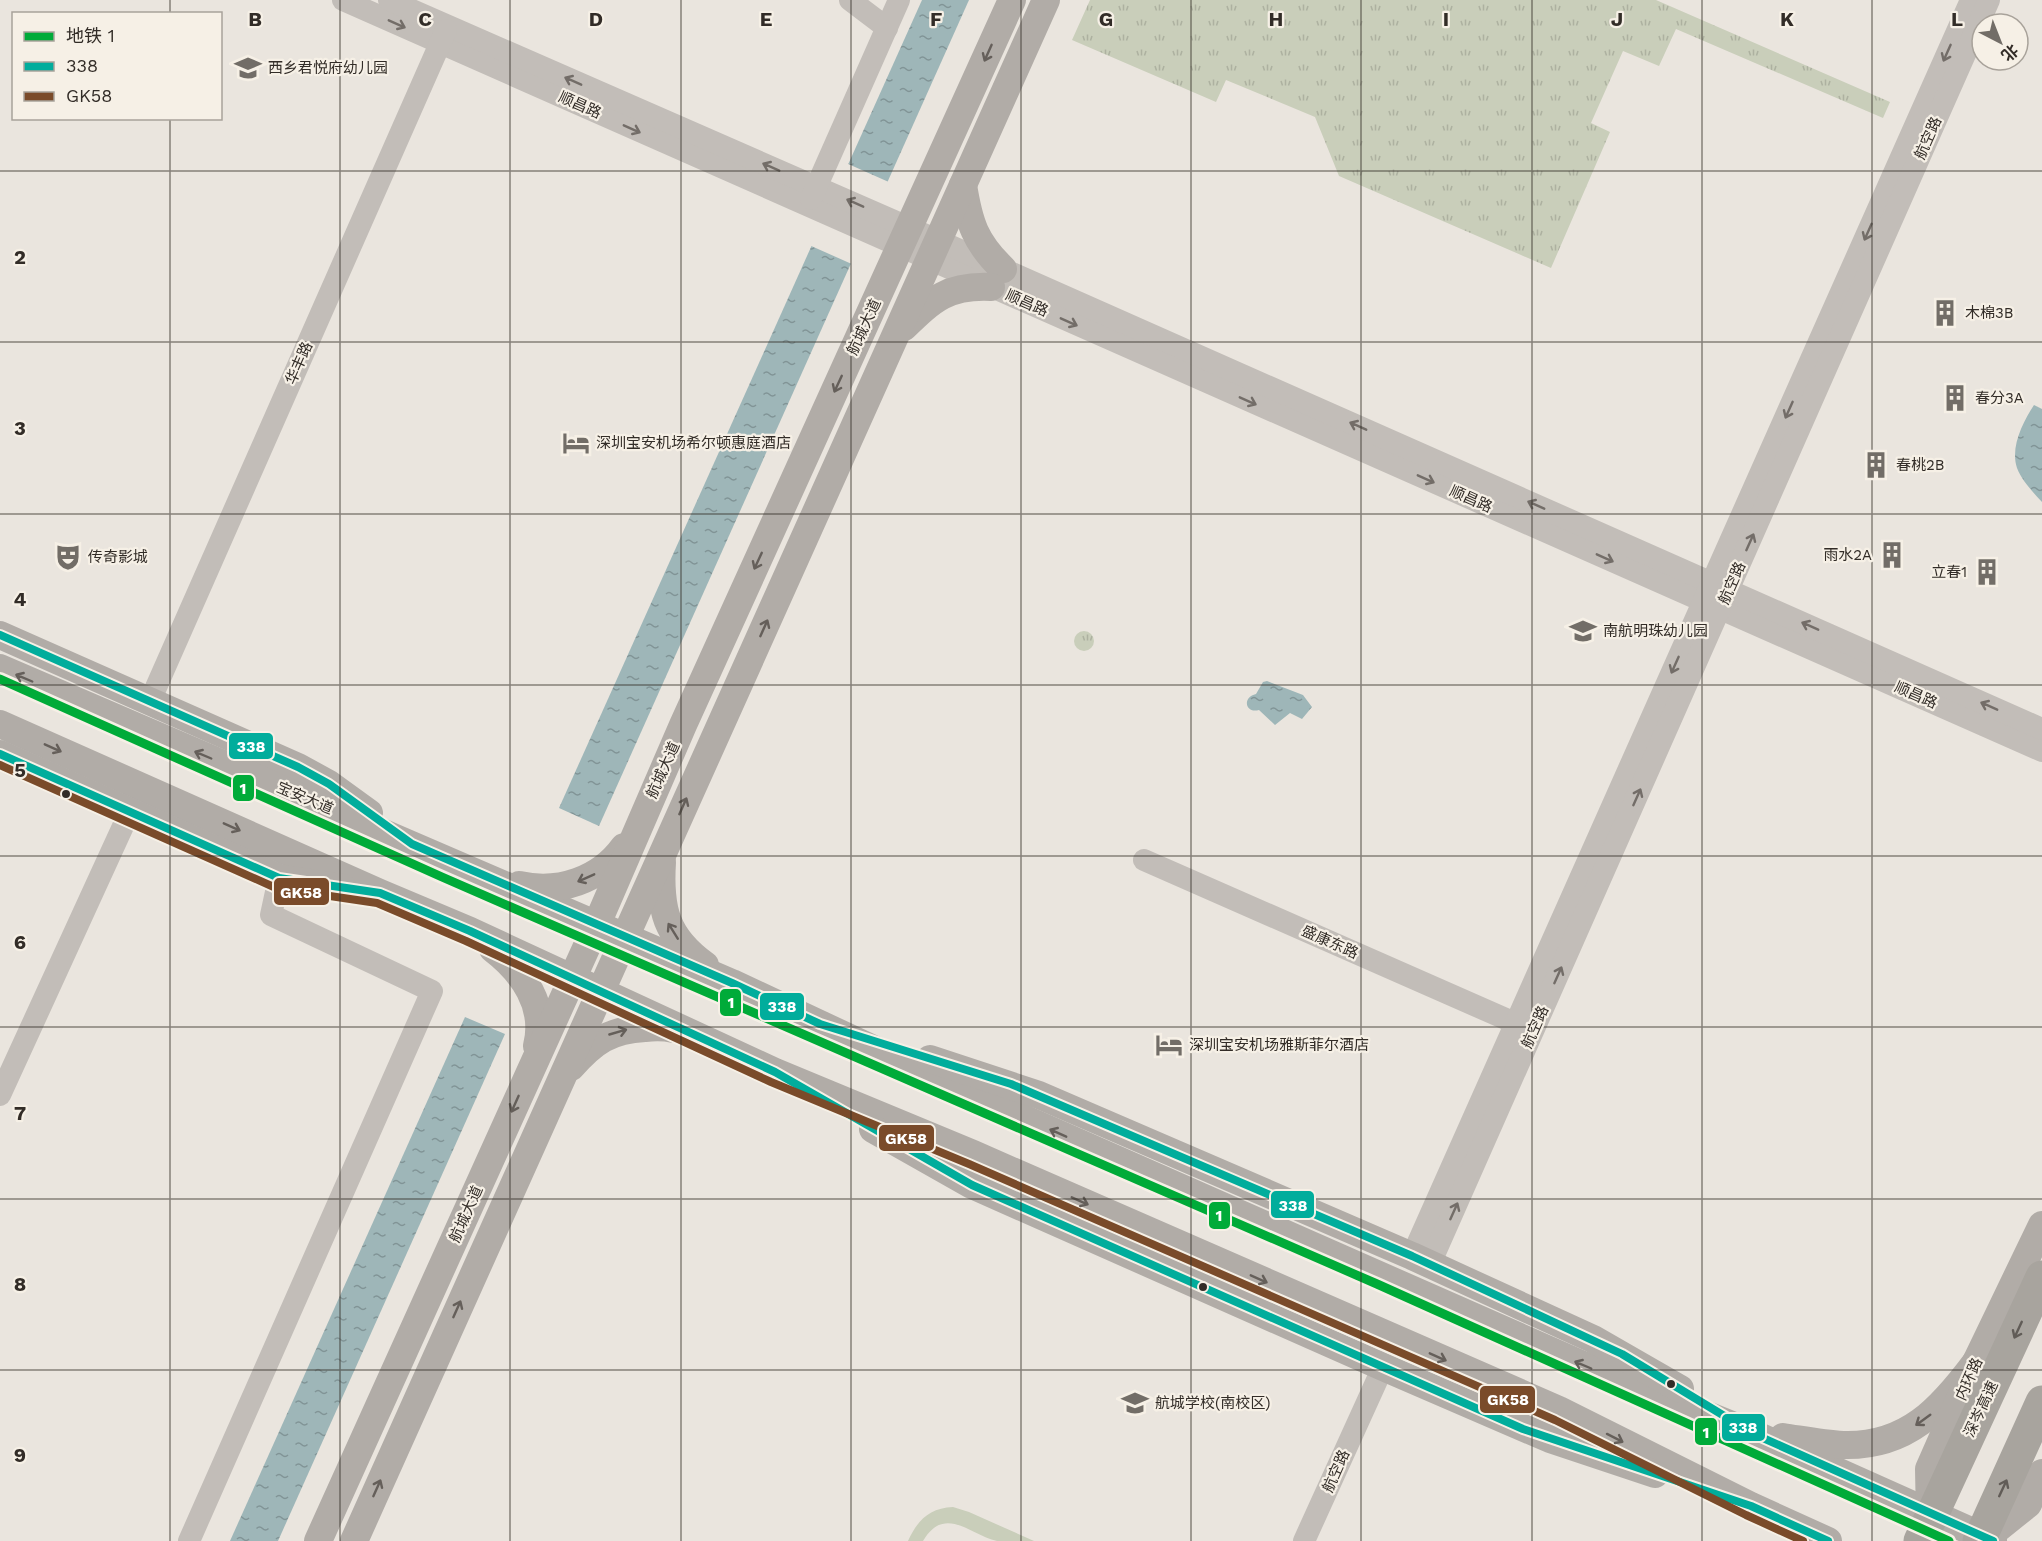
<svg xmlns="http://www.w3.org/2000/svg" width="2042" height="1541" font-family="'Work Sans','Noto Sans SC',sans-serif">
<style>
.grass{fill:url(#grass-tufts)}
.pitch{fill:#c9ceba}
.water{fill:url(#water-ripples)}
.pier{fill:#eae5de}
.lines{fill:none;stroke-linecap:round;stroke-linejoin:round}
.minor{stroke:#c2bdb8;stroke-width:22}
.major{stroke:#b1aca7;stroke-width:28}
.highway-bridge{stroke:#a8a49e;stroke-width:33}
.bus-1-casing{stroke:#f6f0e6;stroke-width:12}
.bus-2-casing{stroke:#f6f0e6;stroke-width:12}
.bus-1{stroke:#01ad9c;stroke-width:8}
.bus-2{stroke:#7a4b2a;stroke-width:8}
.metro-1-casing{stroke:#f6f0e6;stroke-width:14}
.metro-1{stroke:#00ab39;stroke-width:9}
.oneway{stroke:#736d68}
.oneway2{stroke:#655f5a}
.oneway3{stroke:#615c57}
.grid{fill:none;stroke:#322c27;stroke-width:1.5;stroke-opacity:0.55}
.bus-dot{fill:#322c27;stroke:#f6f0e6;stroke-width:2}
.labels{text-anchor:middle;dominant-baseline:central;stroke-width:4.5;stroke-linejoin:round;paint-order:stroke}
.poi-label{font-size:15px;fill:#322c27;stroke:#f6f0e6;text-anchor:start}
.street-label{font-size:15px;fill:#322c27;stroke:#f6f0e6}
.grid-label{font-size:20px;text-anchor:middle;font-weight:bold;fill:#322c27;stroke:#f6f0e6;stroke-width:4.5;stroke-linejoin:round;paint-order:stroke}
.line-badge{stroke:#f6f0e6;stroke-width:2}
.badge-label{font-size:16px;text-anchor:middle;font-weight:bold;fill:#fff}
</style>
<defs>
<pattern id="grass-tufts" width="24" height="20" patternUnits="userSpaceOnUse" patternTransform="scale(1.5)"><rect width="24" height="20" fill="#c9ceba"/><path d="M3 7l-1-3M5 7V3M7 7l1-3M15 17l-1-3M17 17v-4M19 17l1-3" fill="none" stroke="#adb1a0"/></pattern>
<pattern id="water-ripples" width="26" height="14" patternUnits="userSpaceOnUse" patternTransform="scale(1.5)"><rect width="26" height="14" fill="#9eb6b8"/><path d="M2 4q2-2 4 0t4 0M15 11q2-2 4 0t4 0" fill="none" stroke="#819496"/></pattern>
</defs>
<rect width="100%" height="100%" fill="#eae5de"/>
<g class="grass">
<path d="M 1090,0 L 1656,0 L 1890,102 L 1883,118 L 1676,29 L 1659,66 L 1623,51 L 1591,123 L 1610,132 L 1551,268 L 1339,176 L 1315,117 L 1226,80 L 1216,102 L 1072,40 Z"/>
<circle cx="1084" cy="641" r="10"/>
</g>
<path class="pitch" d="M 953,1507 L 969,1512 L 1034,1541 C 1023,1541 1008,1541 997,1541 C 970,1535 945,1504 923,1541 L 908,1541 C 917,1521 929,1508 953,1507 Z"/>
<g class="water">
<path d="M 922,0 L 969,0 L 599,826 L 559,808 Z"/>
<path d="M 2034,405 L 2042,409 L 2042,502 C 2033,492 2022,481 2017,468 C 2010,447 2023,422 2034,405 Z"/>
<path d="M 1267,681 L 1303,695 L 1312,707 L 1302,719 L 1290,713 L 1275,725 L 1259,710 C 1245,714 1242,697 1256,694 L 1263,682 Z"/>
<path d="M 465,1017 L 505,1034 L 278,1541 L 230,1541 Z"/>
</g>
<path class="pier" d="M 846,163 L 891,183 L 854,265 L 809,245 Z"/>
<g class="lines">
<g class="minor">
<path d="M 343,0 L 2042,751"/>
<path d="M 389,0 L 892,220 L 2042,729"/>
<path d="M 850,0 L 887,28"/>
<path d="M 811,199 L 899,0"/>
<path d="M 150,701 L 446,30"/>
<path d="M 1144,860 L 1515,1023"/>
<path d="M 0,1095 L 130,811"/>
<path d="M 1412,1256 L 1971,0"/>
<path d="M 1430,1264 L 1989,0"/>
<path d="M 189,1541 L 432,991 L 271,915 L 279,878"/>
<path d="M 1304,1541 L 1383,1367"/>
</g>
<g class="major">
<path d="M 963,185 C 969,223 975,242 1003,269"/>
<path d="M 904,327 C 933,299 948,285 991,287"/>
<path d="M 0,635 L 298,767 L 329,784 L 369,813"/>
<path d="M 0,668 L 732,983 L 993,1105 L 1583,1365 L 1754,1434 L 1993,1541"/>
<path d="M 0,724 L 380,893 L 470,931 L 775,1072 L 973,1154 L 1559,1410 L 1751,1506 L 1828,1541"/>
<path d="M 0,754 L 279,878 L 343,888"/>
<path d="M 662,862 C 659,909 666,937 705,965"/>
<path d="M 519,885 C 559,894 600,880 624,847"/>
<path d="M 493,949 C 523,972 547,1006 537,1046"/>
<path d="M 930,1059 L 1039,1095 L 1412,1256 L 1593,1339 L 1680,1389"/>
<path d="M 571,1067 C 594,1041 610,1030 645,1028 C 654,1027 665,1027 674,1029"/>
<path d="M 873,1129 L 972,1185 L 1383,1367 L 1550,1439 L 1655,1474"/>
<path d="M 1783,1437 C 1803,1440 1823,1444 1843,1445 C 1907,1447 1941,1409 1976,1362"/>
<path d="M 1930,1519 L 1929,1469 L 1933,1460 L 1976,1362 L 2042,1225"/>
<path d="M 318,1541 L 597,924 L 683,725 L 1012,0"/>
<path d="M 354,1541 L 1046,0"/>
<path d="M 1982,1541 L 2028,1504 L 2042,1473"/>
</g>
<g class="highway-bridge">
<path d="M 1920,1541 L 2042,1277"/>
<path d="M 1979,1541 L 2042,1402"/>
</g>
<defs>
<g id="bus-1">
<path d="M 0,635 L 298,767 L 329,784 L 412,844 L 732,983 L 820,1024 L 1011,1084 L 1412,1256 L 1622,1354 L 1754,1434 L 1993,1541"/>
<path d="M 0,754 L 279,878 L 380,893 L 470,931 L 775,1072 L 972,1185 L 1523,1429 L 1751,1506 L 1828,1541"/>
</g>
<path id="bus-2" d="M 0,765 L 276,888 L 377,903 L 466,941 L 771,1082 L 969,1164 L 1555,1420 L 1746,1515 L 1803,1541"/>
</defs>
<use href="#bus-1" class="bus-1-casing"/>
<use href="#bus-2" class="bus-2-casing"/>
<use href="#bus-1" class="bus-1"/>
<use href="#bus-2" class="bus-2"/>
<defs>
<path id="metro-1" d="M 0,679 L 442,877 L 1377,1284 L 1949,1541"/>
</defs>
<use href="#metro-1" class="metro-1-casing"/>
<use href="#metro-1" class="metro-1"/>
</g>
<defs><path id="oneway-shaft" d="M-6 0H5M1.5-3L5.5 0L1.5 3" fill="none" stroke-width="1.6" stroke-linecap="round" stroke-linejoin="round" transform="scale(1.5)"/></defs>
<g class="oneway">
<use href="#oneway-shaft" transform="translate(397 24) rotate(24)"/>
<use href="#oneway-shaft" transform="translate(1947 53) rotate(114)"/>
<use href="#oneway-shaft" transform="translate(573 81) rotate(-156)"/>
<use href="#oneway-shaft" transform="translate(632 129) rotate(24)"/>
<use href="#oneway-shaft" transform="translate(771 167) rotate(-156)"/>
<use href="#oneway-shaft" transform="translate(855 203) rotate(-156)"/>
<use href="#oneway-shaft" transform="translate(1868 232) rotate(114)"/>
<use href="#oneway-shaft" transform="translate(1069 322) rotate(24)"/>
<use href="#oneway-shaft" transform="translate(1248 401) rotate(24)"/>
<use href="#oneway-shaft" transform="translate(1789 410) rotate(114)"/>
<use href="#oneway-shaft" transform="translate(1358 426) rotate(-156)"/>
<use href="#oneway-shaft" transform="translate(1426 479) rotate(24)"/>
<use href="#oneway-shaft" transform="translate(1536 505) rotate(-156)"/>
<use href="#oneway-shaft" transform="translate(1750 542) rotate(-66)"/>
<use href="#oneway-shaft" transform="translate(1605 558) rotate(24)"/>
<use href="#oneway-shaft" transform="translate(1810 626) rotate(-156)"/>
<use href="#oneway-shaft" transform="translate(1675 665) rotate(114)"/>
<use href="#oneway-shaft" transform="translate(1989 706) rotate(-156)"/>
<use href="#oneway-shaft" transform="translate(1637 797) rotate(-66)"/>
<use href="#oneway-shaft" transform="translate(1558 975) rotate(-66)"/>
<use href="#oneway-shaft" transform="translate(1454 1211) rotate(-66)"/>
</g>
<g class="oneway2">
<use href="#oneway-shaft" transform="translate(988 53) rotate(114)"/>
<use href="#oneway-shaft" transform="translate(838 384) rotate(115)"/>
<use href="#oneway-shaft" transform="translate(758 561) rotate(115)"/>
<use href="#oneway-shaft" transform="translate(764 628) rotate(-66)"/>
<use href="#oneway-shaft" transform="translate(24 678) rotate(-157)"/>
<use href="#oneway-shaft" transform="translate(53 748) rotate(24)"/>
<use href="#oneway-shaft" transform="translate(203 755) rotate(-157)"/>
<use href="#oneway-shaft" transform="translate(683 806) rotate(-66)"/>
<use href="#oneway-shaft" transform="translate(232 827) rotate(24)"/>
<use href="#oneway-shaft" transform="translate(586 878) rotate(156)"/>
<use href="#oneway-shaft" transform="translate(673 931) rotate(-122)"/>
<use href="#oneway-shaft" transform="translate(618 1032) rotate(-16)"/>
<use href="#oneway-shaft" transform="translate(515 1104) rotate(114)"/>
<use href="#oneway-shaft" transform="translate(1058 1133) rotate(-156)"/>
<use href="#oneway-shaft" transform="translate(1080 1201) rotate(24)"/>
<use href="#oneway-shaft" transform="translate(1259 1279) rotate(24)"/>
<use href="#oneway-shaft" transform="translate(457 1309) rotate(-66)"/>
<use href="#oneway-shaft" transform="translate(1438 1357) rotate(24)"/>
<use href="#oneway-shaft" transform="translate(1583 1365) rotate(-157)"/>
<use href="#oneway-shaft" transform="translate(1923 1420) rotate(144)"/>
<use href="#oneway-shaft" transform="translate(1615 1438) rotate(27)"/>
<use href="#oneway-shaft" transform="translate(377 1488) rotate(-66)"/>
</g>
<g class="oneway3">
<use href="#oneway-shaft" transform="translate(2018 1330) rotate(115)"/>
<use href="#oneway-shaft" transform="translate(2003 1488) rotate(-65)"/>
</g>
<path class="grid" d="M 170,0 L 170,14M 340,0 L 340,1541M 510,0 L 510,1541M 681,0 L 681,1541M 851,0 L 851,1541M 1021,0 L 1021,1541M 1191,0 L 1191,1541M 1361,0 L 1361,1541M 1532,0 L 1532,1541M 1702,0 L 1702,1541M 1872,0 L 1872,1541M 170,118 L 170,1541M 0,171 L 2042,171M 0,342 L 2042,342M 0,514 L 2042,514M 0,685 L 2042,685M 0,856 L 2042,856M 0,1027 L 2042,1027M 0,1199 L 2042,1199M 0,1370 L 2042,1370"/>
<defs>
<symbol id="school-bare" viewBox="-9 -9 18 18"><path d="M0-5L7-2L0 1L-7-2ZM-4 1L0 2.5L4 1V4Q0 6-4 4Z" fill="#726d67" stroke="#f6f0e6" stroke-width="2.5" paint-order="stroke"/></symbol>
<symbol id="building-bare" viewBox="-9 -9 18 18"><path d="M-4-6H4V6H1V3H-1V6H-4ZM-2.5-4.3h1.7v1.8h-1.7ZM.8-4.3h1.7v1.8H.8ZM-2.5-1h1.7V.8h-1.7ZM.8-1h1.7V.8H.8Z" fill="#726d67" stroke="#f6f0e6" stroke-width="2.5" paint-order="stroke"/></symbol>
<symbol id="hotel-bare" viewBox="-9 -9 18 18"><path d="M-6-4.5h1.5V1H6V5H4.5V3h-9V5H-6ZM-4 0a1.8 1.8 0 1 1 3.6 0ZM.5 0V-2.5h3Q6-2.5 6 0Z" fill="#726d67" stroke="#f6f0e6" stroke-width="2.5" paint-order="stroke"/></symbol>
<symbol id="theatre-bare" viewBox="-9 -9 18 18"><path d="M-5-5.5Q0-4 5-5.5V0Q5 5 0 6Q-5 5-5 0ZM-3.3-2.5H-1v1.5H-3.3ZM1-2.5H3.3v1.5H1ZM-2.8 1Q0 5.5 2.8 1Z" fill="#726d67" stroke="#f6f0e6" stroke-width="2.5" paint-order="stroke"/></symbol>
</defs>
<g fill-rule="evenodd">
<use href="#school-bare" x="229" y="49" width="38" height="38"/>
<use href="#building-bare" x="1926" y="294" width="38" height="38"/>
<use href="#building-bare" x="1936" y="379" width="38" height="38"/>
<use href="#hotel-bare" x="557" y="424" width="38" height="38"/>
<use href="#building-bare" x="1857" y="446" width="38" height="38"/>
<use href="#building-bare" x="1873" y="536" width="38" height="38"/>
<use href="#theatre-bare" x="49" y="538" width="38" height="38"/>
<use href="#building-bare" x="1968" y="553" width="38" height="38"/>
<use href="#school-bare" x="1564" y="612" width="38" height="38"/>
<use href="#hotel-bare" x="1150" y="1026" width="38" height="38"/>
<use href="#school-bare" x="1116" y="1384" width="38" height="38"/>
</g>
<g class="bus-dot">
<circle cx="66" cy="794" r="5"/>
<circle cx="1203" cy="1287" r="5"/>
<circle cx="1671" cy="1384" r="5"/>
</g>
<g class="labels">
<g class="poi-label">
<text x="268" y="68">西乡君悦府幼儿园</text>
<text x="1965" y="313">木棉3B</text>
<text x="1975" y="398">春分3A</text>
<text x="596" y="443">深圳宝安机场希尔顿惠庭酒店</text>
<text x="1896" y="465">春桃2B</text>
<text x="1872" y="555" text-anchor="end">雨水2A</text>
<text x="88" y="557">传奇影城</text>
<text x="1967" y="572" text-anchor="end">立春1</text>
<text x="1603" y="631">南航明珠幼儿园</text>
<text x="1189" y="1045">深圳宝安机场雅斯菲尔酒店</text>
<text x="1155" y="1403">航城学校(南校区)</text>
</g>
<g class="street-label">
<text transform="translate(580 105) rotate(24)">顺昌路</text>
<text transform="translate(1928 138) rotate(-66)">航空路</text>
<text transform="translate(1027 303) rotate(24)">顺昌路</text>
<text transform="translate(864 327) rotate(-65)">航城大道</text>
<text transform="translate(299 363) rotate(-66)">华丰路</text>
<text transform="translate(1471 499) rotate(24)">顺昌路</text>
<text transform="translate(1732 583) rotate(-66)">航空路</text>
<text transform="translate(1916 695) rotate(24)">顺昌路</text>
<text transform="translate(663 770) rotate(-66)">航城大道</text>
<text transform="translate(305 798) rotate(23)">宝安大道</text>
<text transform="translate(1330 942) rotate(24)">盛康东路</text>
<text transform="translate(1535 1027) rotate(-66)">航空路</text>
<text transform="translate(466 1214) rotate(-66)">航城大道</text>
<text transform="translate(1969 1379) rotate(-66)">内环路</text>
<text transform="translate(1981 1409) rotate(-65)">深岑高速</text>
<text transform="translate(1336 1471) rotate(-66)">航空路</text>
</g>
</g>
<g class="grid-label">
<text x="255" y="26">B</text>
<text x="425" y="26">C</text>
<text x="596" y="26">D</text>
<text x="766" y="26">E</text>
<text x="936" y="26">F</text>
<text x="1106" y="26">G</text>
<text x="1276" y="26">H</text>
<text x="1446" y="26">I</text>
<text x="1617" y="26">J</text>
<text x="1787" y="26">K</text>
<text x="1957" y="26">L</text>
<text x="20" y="264">2</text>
<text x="20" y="435">3</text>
<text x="20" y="606">4</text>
<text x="20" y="777">5</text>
<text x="20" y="949">6</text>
<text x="20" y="1120">7</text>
<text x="20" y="1291">8</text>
<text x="20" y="1462">9</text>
</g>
<g class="line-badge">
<rect x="228" y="732" width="46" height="28" rx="6" fill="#01ad9c"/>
<rect x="232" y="774" width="23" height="28" rx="6" fill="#00ab39"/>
<rect x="273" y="877" width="57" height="29" rx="6" fill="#7a4b2a"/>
<rect x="719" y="988" width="23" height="29" rx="6" fill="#00ab39"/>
<rect x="759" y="992" width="46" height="29" rx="6" fill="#01ad9c"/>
<rect x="878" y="1124" width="57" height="28" rx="6" fill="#7a4b2a"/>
<rect x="1270" y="1190" width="45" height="29" rx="6" fill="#01ad9c"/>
<rect x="1208" y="1201" width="23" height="29" rx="6" fill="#00ab39"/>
<rect x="1479" y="1385" width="57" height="29" rx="6" fill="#7a4b2a"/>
<rect x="1721" y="1413" width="45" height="29" rx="6" fill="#01ad9c"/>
<rect x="1694" y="1417" width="24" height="29" rx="6" fill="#00ab39"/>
</g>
<g class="badge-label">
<text x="251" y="752">338</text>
<text x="243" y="794">1</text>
<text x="301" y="898">GK58</text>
<text x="731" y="1008">1</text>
<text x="782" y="1012">338</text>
<text x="906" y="1144">GK58</text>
<text x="1293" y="1211">338</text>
<text x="1219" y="1221">1</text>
<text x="1508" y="1405">GK58</text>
<text x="1743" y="1433">338</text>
<text x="1706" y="1438">1</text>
</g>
<rect x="12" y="12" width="210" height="108" fill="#f6f0e6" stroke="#a8a29a" stroke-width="1.5"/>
<rect x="24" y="32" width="30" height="9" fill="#00ab39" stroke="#a8a29a" stroke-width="1.5"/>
<text x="66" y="42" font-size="18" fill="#322c27">地铁 1</text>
<rect x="24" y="62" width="30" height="9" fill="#01ad9c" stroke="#a8a29a" stroke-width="1.5"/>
<text x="66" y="72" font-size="18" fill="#322c27">338</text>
<rect x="24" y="92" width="30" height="9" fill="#7a4b2a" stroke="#a8a29a" stroke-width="1.5"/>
<text x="66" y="102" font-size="18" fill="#322c27">GK58</text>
<g transform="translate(2000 42) rotate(138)"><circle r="28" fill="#f6f0e6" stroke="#a8a29a" stroke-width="1.5"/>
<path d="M0-4.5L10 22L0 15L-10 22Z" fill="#726d67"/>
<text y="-9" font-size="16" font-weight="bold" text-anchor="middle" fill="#322c27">北</text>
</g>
</svg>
